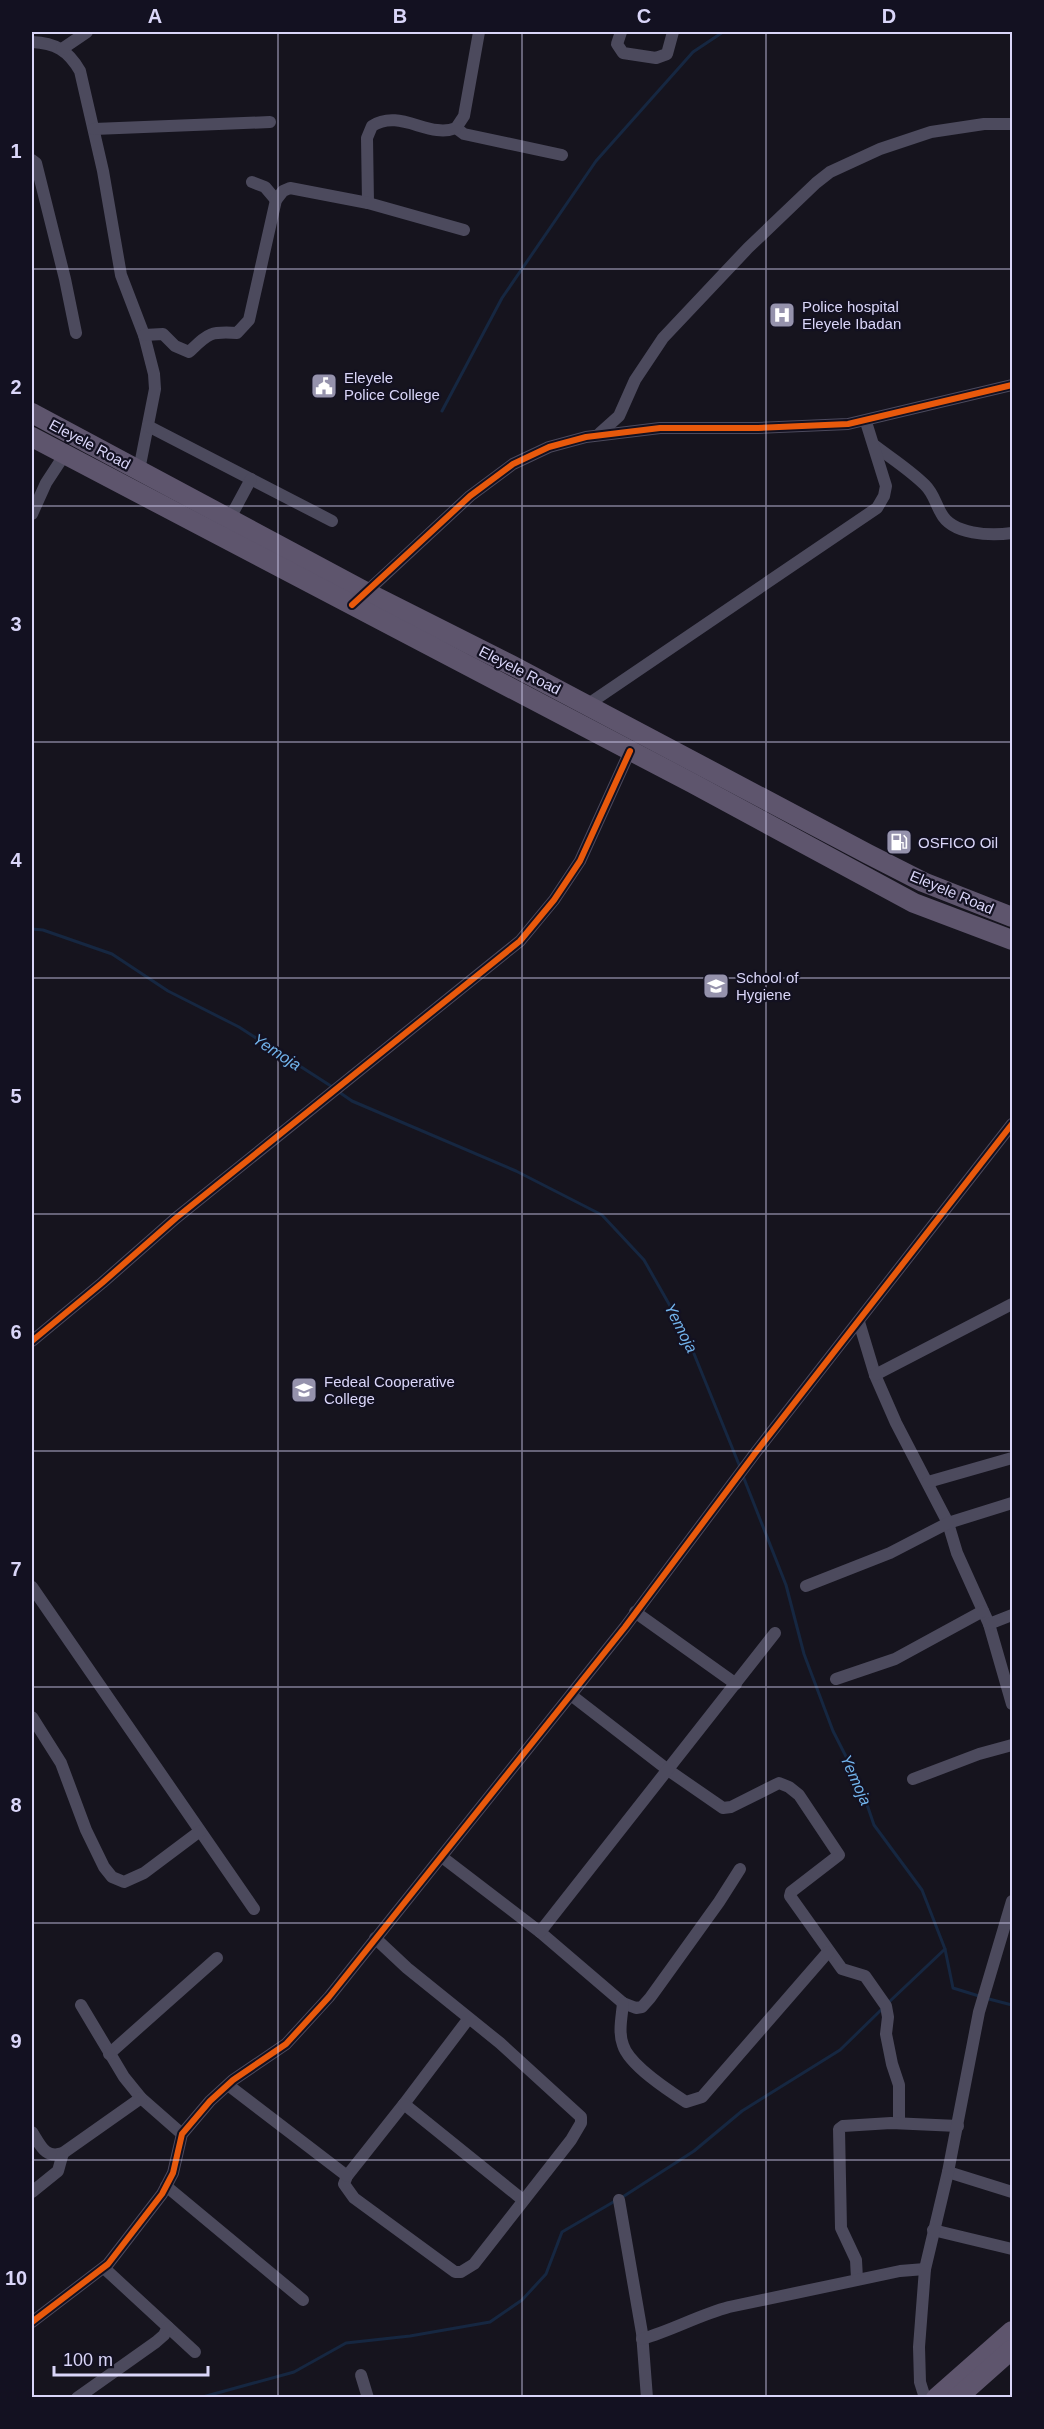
<svg xmlns="http://www.w3.org/2000/svg" width="1044" height="2429" font-family="Arial,sans-serif">
<style>
.lines{fill:none;stroke-linecap:round;stroke-linejoin:round}
.stream{stroke:#162741;stroke-width:3}
.minor{stroke:#4c4a5d;stroke-width:12}
.primary{stroke:#5e556d;stroke-width:20}
.cycleway-casing{stroke:#131121;stroke-width:10}
.cycleway{stroke:#e8590c;stroke-width:6}
.grid{fill:none;stroke:#dad6f9;stroke-width:1.5;stroke-opacity:0.55}
.labels{text-anchor:middle;dominant-baseline:central;stroke-width:4.5;stroke-linejoin:round;paint-order:stroke}
.poi-label{font-size:15px;fill:#dad6f9;stroke:#131121;text-anchor:start}
.street-label{font-size:15px;fill:#dad6f9;stroke:#131121}
.water-label{font-size:16px;font-style:italic;fill:#72b4ec;stroke:#131121}
.neatline{fill:none;stroke:#dad6f9;stroke-width:2}
.grid-label{font-size:20px;text-anchor:middle;font-weight:bold;fill:#dad6f9}
</style>
<rect width="100%" height="100%" fill="#16141e"/>
<g class="lines">
<g class="stream">
<path d="M 442,411 L 502,298 L 596,161 L 693,52 L 723,32"/>
<path d="M 32,929 L 43,930 L 112,954 L 168,991 L 239,1027 L 334,1088"/>
<path d="M 339,1092 L 352,1101 L 516,1171 L 602,1215 L 644,1260 L 686,1334 L 740,1467"/>
<path d="M 743,1476 L 786,1585 L 804,1654 L 833,1731 L 860,1784 L 874,1825 L 922,1890 L 945,1949 L 953,1988 L 979,1996"/>
<path d="M 985,1998 L 1012,2005"/>
<path d="M 889,2002 L 945,1949"/>
<path d="M 621,2198 L 694,2151 L 742,2111 L 840,2050 L 882,2009"/>
<path d="M 199,2398 L 294,2372 L 346,2343 L 410,2336 L 490,2322 L 522,2300 L 546,2274 L 562,2232 L 615,2201"/>
</g>
<g class="minor">
<path d="M 621,32 L 617,44 L 623,53 L 656,58 L 667,54 L 673,32"/>
<path d="M 32,42 C 55,43 68,50 80,71 L 103,171 L 121,275 L 144,335 L 154,374 L 155,389 L 139,470"/>
<path d="M 62,49 L 87,32"/>
<path d="M 456,128 L 464,134 L 562,155"/>
<path d="M 94,129 L 270,122"/>
<path d="M 32,160 L 36,163 L 65,279 L 76,333"/>
<path d="M 252,182 L 265,187 L 276,200"/>
<path d="M 368,203 L 367,138 L 372,126 C 400,108 429,139 456,128 L 464,116 L 479,32"/>
<path d="M 144,335 L 163,334 L 175,346 L 189,352 C 208,334 209,331 237,333 L 249,320 L 276,200 L 283,191 L 290,188 L 368,203 L 464,230"/>
<path d="M 148,426 L 332,521"/>
<path d="M 600,433 L 619,416 L 635,380 L 663,338 L 748,248 L 816,183 L 830,172 L 880,149 L 931,132 L 984,124 L 1012,124"/>
<path d="M 874,445 C 891,458 910,470 925,485 C 934,494 935,503 941,513 C 952,535 991,536 1012,533"/>
<path d="M 32,514 L 46,483 L 65,454"/>
<path d="M 230,518 L 251,479"/>
<path d="M 362,596 L 470,496 L 513,464 L 549,447 L 586,437 L 660,428 L 758,428 L 848,424 L 1012,385"/>
<path d="M 587,705 L 877,508 L 884,496 L 886,486 L 866,422"/>
<path d="M 859,1322 L 875,1375 L 896,1423 L 948,1523 L 957,1553 L 989,1624 L 1012,1704"/>
<path d="M 32,1341 L 102,1283 L 176,1218 L 520,941 L 554,900 L 580,861 L 630,751"/>
<path d="M 875,1375 L 1012,1304"/>
<path d="M 928,1482 L 1012,1458"/>
<path d="M 806,1586 L 890,1553 L 948,1523 L 1012,1503"/>
<path d="M 32,1587 L 254,1909"/>
<path d="M 635,1612 L 736,1684"/>
<path d="M 989,1624 L 1012,1615"/>
<path d="M 836,1679 L 895,1659 L 983,1611"/>
<path d="M 571,1695 L 668,1770 L 723,1808 L 731,1807 L 779,1783 L 789,1787 L 799,1795 L 839,1855 L 791,1892 L 790,1896 L 842,1969 L 865,1976 L 886,2006 L 888,2017 L 886,2034 L 892,2064 L 899,2085 L 899,2123"/>
<path d="M 32,1717 L 61,1763 L 86,1830 L 104,1867 L 112,1877 L 124,1882 L 144,1873 L 200,1831"/>
<path d="M 913,1779 L 979,1754 L 1012,1745"/>
<path d="M 442,1857 L 540,1932 L 623,2003 L 636,2008 L 642,2007 L 650,1998 L 719,1902 L 740,1869"/>
<path d="M 540,1932 L 775,1633"/>
<path d="M 375,1938 L 407,1968 L 500,2043 L 581,2117 L 581,2123 L 571,2140 L 474,2264 L 461,2272 L 455,2272 L 354,2198 L 344,2184 L 347,2176 L 404,2104 L 469,2018"/>
<path d="M 623,2003 C 622,2016 618,2032 623,2045 C 629,2065 669,2091 686,2102 L 702,2097 L 828,1952"/>
<path d="M 81,2005 L 124,2077 L 141,2098 L 182,2134"/>
<path d="M 109,2054 L 217,1958"/>
<path d="M 228,2085 L 347,2176"/>
<path d="M 404,2104 L 523,2200"/>
<path d="M 32,2132 C 41,2146 45,2159 63,2153 L 141,2098"/>
<path d="M 948,2172 L 1012,2192"/>
<path d="M 166,2186 L 303,2300"/>
<path d="M 32,2192 L 58,2171 L 63,2153"/>
<path d="M 619,2200 L 642,2333 L 647,2398"/>
<path d="M 933,2230 L 1012,2249"/>
<path d="M 104,2268 L 195,2352"/>
<path d="M 857,2279 L 856,2260 L 841,2228 L 839,2129 L 843,2126 L 891,2123 L 958,2126"/>
<path d="M 32,2322 L 108,2264 L 162,2194 L 173,2173 L 182,2134 L 210,2101 L 233,2080 L 286,2044 L 329,1997 L 625,1627 L 756,1452 L 1012,1124"/>
<path d="M 642,2339 C 673,2330 699,2315 729,2307 L 900,2271 L 925,2269"/>
<path d="M 361,2375 L 368,2398"/>
<path d="M 77,2398 L 156,2342 L 164,2335 L 168,2327"/>
<path d="M 925,2398 L 920,2382 L 919,2347 L 925,2269 L 948,2172 L 979,2012 L 1012,1901"/>
</g>
<g class="primary">
<path d="M 32,413 L 366,592 L 511,665 L 868,854 L 923,882 L 1012,917"/>
<path d="M 32,437 L 692,783 L 914,903 L 1012,940"/>
<path d="M 936,2398 L 1012,2331"/>
<path d="M 957,2398 L 1011,2350"/>
</g>
<defs>
<g id="cycleway">
<path d="M 352,605 L 470,496 L 513,464 L 549,447 L 586,437 L 660,428 L 758,428 L 848,424 L 1012,385"/>
<path d="M 32,1341 L 102,1283 L 176,1218 L 520,941 L 554,900 L 580,861 L 630,751"/>
<path d="M 32,2322 L 108,2264 L 162,2194 L 173,2173 L 182,2134 L 210,2101 L 233,2080 L 286,2044 L 329,1997 L 625,1627 L 756,1452 L 1012,1124"/>
</g>
</defs>
<use href="#cycleway" class="cycleway-casing"/>
<use href="#cycleway" class="cycleway"/>
</g>
<path class="grid" d="M 278,32 L 278,2398M 522,32 L 522,2398M 766,32 L 766,2398M 32,269 L 1012,269M 32,506 L 1012,506M 32,742 L 1012,742M 32,978 L 1012,978M 32,1214 L 1012,1214M 32,1451 L 1012,1451M 32,1687 L 1012,1687M 32,1923 L 1012,1923M 32,2160 L 1012,2160"/>
<defs>
<symbol id="hospital-square" viewBox="-11 -11 22 22"><rect x="-9" y="-9" width="18" height="18" rx="4" fill="#9592ac" stroke="#131121"/><path d="M-5-5h3v3.5h4V-5h3V5h-3V1.5h-4V5h-3Z" fill="#fff"/></symbol>
<symbol id="civic-square" viewBox="-11 -11 22 22"><rect x="-9" y="-9" width="18" height="18" rx="4" fill="#9592ac" stroke="#131121"/><path d="M-.6-6.5H3V-4.5H.6V-3L4-1V1h2V6H-6V1h2V-1L-.6-3ZM-1.2 2.5V6h2.4V2.5Z" fill="#fff"/></symbol>
<symbol id="fuel-square" viewBox="-11 -11 22 22"><rect x="-9" y="-9" width="18" height="18" rx="4" fill="#9592ac" stroke="#131121"/><path d="M-5.5-6h7V0h2V4h1.3V-2.5L3-4.5l.8-.8L6-3V5H2.5V1h-1V6h-7ZM-4.2-4.7v3.2H.2V-4.7Z" fill="#fff"/></symbol>
<symbol id="university-square" viewBox="-11 -11 22 22"><rect x="-9" y="-9" width="18" height="18" rx="4" fill="#9592ac" stroke="#131121"/><path d="M0-5L7-2L0 1L-7-2ZM-4 1L0 2.5L4 1V4Q0 6-4 4Z" fill="#fff"/></symbol>
</defs>
<g fill-rule="evenodd">
<use href="#hospital-square" x="767" y="300" width="30" height="30"/>
<use href="#civic-square" x="309" y="371" width="30" height="30"/>
<use href="#fuel-square" x="884" y="827" width="30" height="30"/>
<use href="#university-square" x="701" y="971" width="30" height="30"/>
<use href="#university-square" x="289" y="1375" width="30" height="30"/>
</g>
<g class="labels">
<g class="poi-label">
<text x="802" y="306">Police hospital<tspan x="802" dy="17">Eleyele Ibadan</tspan></text>
<text x="344" y="377">Eleyele<tspan x="344" dy="17">Police College</tspan></text>
<text x="918" y="842">OSFICO Oil</text>
<text x="736" y="977">School of<tspan x="736" dy="17">Hygiene</tspan></text>
<text x="324" y="1381">Fedeal Cooperative<tspan x="324" dy="17">College</tspan></text>
</g>
<g class="street-label">
<text transform="translate(90 444) rotate(28)">Eleyele Road</text>
<text transform="translate(520 670) rotate(27)">Eleyele Road</text>
<text transform="translate(952 892) rotate(23)">Eleyele Road</text>
</g>
<g class="water-label">
<text transform="translate(277 1052) rotate(33)">Yemoja</text>
<text transform="translate(681 1328) rotate(63)">Yemoja</text>
<text transform="translate(856 1780) rotate(66)">Yemoja</text>
</g>
</g>
<rect width="1044" height="2429" fill="none" stroke="#131121" stroke-width="66"/>
<path d="M54 2366v9h154v-9" fill="none" stroke="#dad6f9" stroke-width="3"/>
<text x="63" y="2366" font-size="18" fill="#dad6f9" stroke="#131121" stroke-width="4.5" paint-order="stroke">100 m</text>
<rect x="33" y="33" width="978" height="2363" class="neatline"/>
<g class="grid-label">
<text x="155" y="23">A</text>
<text x="400" y="23">B</text>
<text x="644" y="23">C</text>
<text x="889" y="23">D</text>
<text x="16" y="158">1</text>
<text x="16" y="394">2</text>
<text x="16" y="631">3</text>
<text x="16" y="867">4</text>
<text x="16" y="1103">5</text>
<text x="16" y="1339">6</text>
<text x="16" y="1576">7</text>
<text x="16" y="1812">8</text>
<text x="16" y="2048">9</text>
<text x="16" y="2285">10</text>
</g>
</svg>
